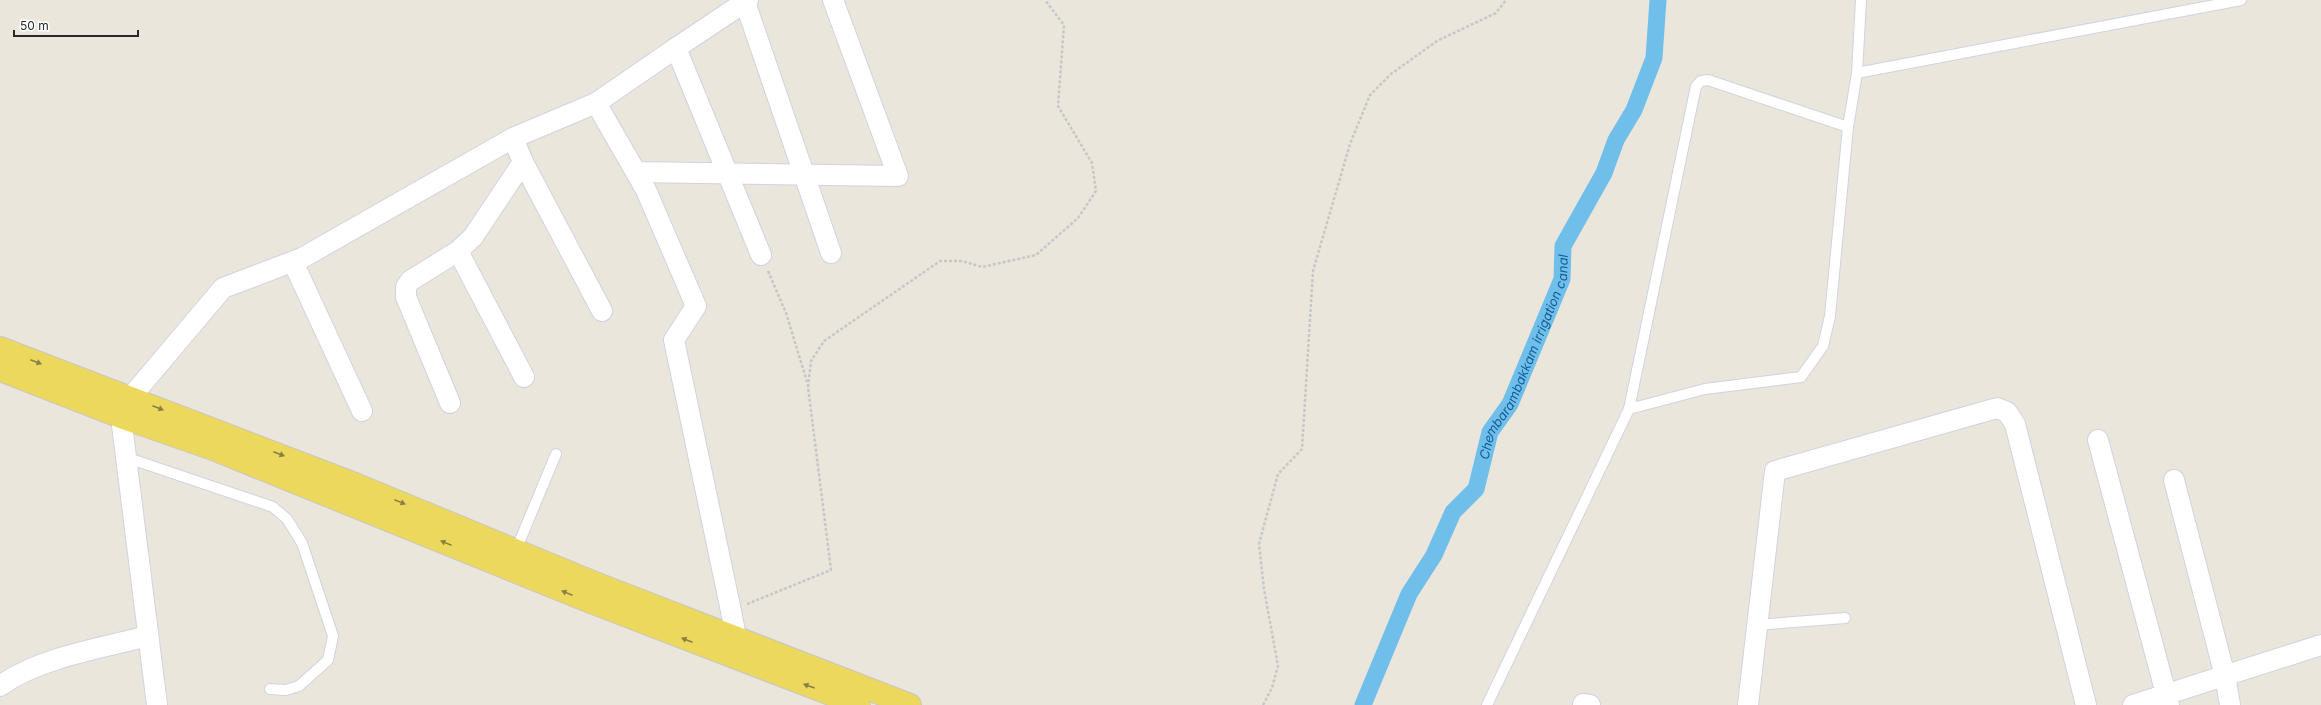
<svg xmlns="http://www.w3.org/2000/svg" width="2321" height="705" font-family="Inter,sans-serif">
<style>
.lines{fill:none;stroke-linecap:round;stroke-linejoin:round}
.canal{stroke:#70bfeb;stroke-width:17}
.lane-casing{stroke:#d0d2e2;stroke-width:12}
.street-casing{stroke:#d0d2e2;stroke-width:22}
.primary-casing{stroke:#c7c7c7;stroke-width:24}
.path{stroke:#c7c7c7;stroke-width:2.5;stroke-dasharray:3 2;stroke-linecap:butt}
.lane{stroke:#fff;stroke-width:10}
.street{stroke:#fff;stroke-width:20}
.primary{stroke:#edd85e;stroke-width:22}
.oneway{fill:#8b8044}
.labels{text-anchor:middle;dominant-baseline:central;stroke-width:3;stroke-linejoin:round;paint-order:stroke}
.water-label{font-size:13px;font-style:italic;fill:#115c96;stroke:#fff}
</style>
<rect width="100%" height="100%" fill="#ebe6db"/>
<g class="lines">
<path class="canal" id="s1" d="M 1363,705 L 1409,594 L 1434,555 L 1453,512 L 1476,489 L 1490,432 L 1510,404 L 1562,279 L 1563,246 L 1604,173 L 1616,140 L 1634,110 L 1654,58 L 1658,0"/>
<defs>
<g id="lane">
<path d="M 1857,73 L 1861,0"/>
<path d="M 1629,409 L 1696,86 L 1701,81 L 1708,80 L 1848,127"/>
<path d="M 125,457 L 273,507 L 287,519 L 302,543 L 333,636 L 328,660 L 299,686 L 286,690 L 270,689"/>
<path d="M 516,550 L 556,454"/>
<path d="M 1757,625 L 1845,618"/>
<path d="M 1487,705 L 1629,409 L 1705,389 L 1801,377 L 1823,346 L 1830,316 L 1848,127 L 1857,73 L 2241,0"/>
</g>
<g id="street">
<path d="M 745,2 L 831,253"/>
<path d="M 676,48 L 748,0"/>
<path d="M 596,103 L 646,190 L 696,306 L 674,340 L 731,611 L 736,637 L 733,652"/>
<path d="M 513,138 L 596,103 L 676,48 L 761,255"/>
<path d="M 636,172 L 898,176 L 833,0"/>
<path d="M 458,251 L 524,377"/>
<path d="M 293,262 L 362,411"/>
<path d="M 450,403 L 406,297 L 406,287 L 410,281 L 458,251 L 473,237 L 523,162"/>
<path d="M 2098,440 L 2169,705"/>
<path d="M 2174,480 L 2225,676 L 2230,705"/>
<path d="M 0,686 C 38,658 102,648 148,636"/>
<path d="M 1583,704 L 1590,705"/>
<path d="M 157,705 L 121,417 L 131,397 L 223,288 L 302,258 L 513,138 L 523,162 L 602,311"/>
<path d="M 1748,705 L 1775,471 L 1997,408 L 2007,412 L 2015,424 L 2086,705"/>
<path d="M 2133,705 L 2321,645"/>
</g>
<g id="primary">
<path d="M 0,348 L 355,484 L 595,583 L 910,705"/>
<path d="M 0,370 L 121,417 L 213,449 L 588,601 L 859,705"/>
</g>
</defs>
<use href="#lane" class="lane-casing"/>
<use href="#street" class="street-casing"/>
<use href="#primary" class="primary-casing"/>
<g class="path">
<path d="M 768,271 L 786,313 L 808,385"/>
<path d="M 747,604 L 831,570 L 808,387 L 811,361 L 824,341 L 940,261 L 962,261 L 982,267 L 1036,255 L 1078,218 L 1096,191 L 1092,163 L 1058,106 L 1064,25 L 1045,0"/>
<path d="M 1263,705 L 1272,688 L 1278,666 L 1264,589 L 1259,544 L 1278,474 L 1302,449 L 1313,271 L 1350,144 L 1370,95 L 1391,74 L 1437,41 L 1496,13 L 1506,0"/>
</g>
<use href="#lane" class="lane"/>
<use href="#street" class="street"/>
<use href="#primary" class="primary"/>
</g>
<defs><path id="oneway-solid" d="M-6-.8H1V-3.2L6.5 0L1 3.2V.8H-6Z"/></defs>
<g class="oneway">
<use href="#oneway-solid" transform="translate(36 362) rotate(21)"/>
<use href="#oneway-solid" transform="translate(158 408) rotate(21)"/>
<use href="#oneway-solid" transform="translate(279 454) rotate(21)"/>
<use href="#oneway-solid" transform="translate(400 502) rotate(22)"/>
<use href="#oneway-solid" transform="translate(446 543) rotate(-158)"/>
<use href="#oneway-solid" transform="translate(567 593) rotate(-158)"/>
<use href="#oneway-solid" transform="translate(687 640) rotate(-159)"/>
<use href="#oneway-solid" transform="translate(809 686) rotate(-160)"/>
</g>
<g class="labels">
<g class="water-label">
<text stroke="none"><textPath href="#s1" startOffset="388">Chembarambakkam irrigation canal</textPath></text>
</g>
</g>
<path d="M14 30v6h124v-6" fill="none" stroke="#292929" stroke-width="2"/>
<text x="20" y="30" font-size="12" fill="#292929" stroke="#ffffff" stroke-width="3" paint-order="stroke">50 m</text>
</svg>
